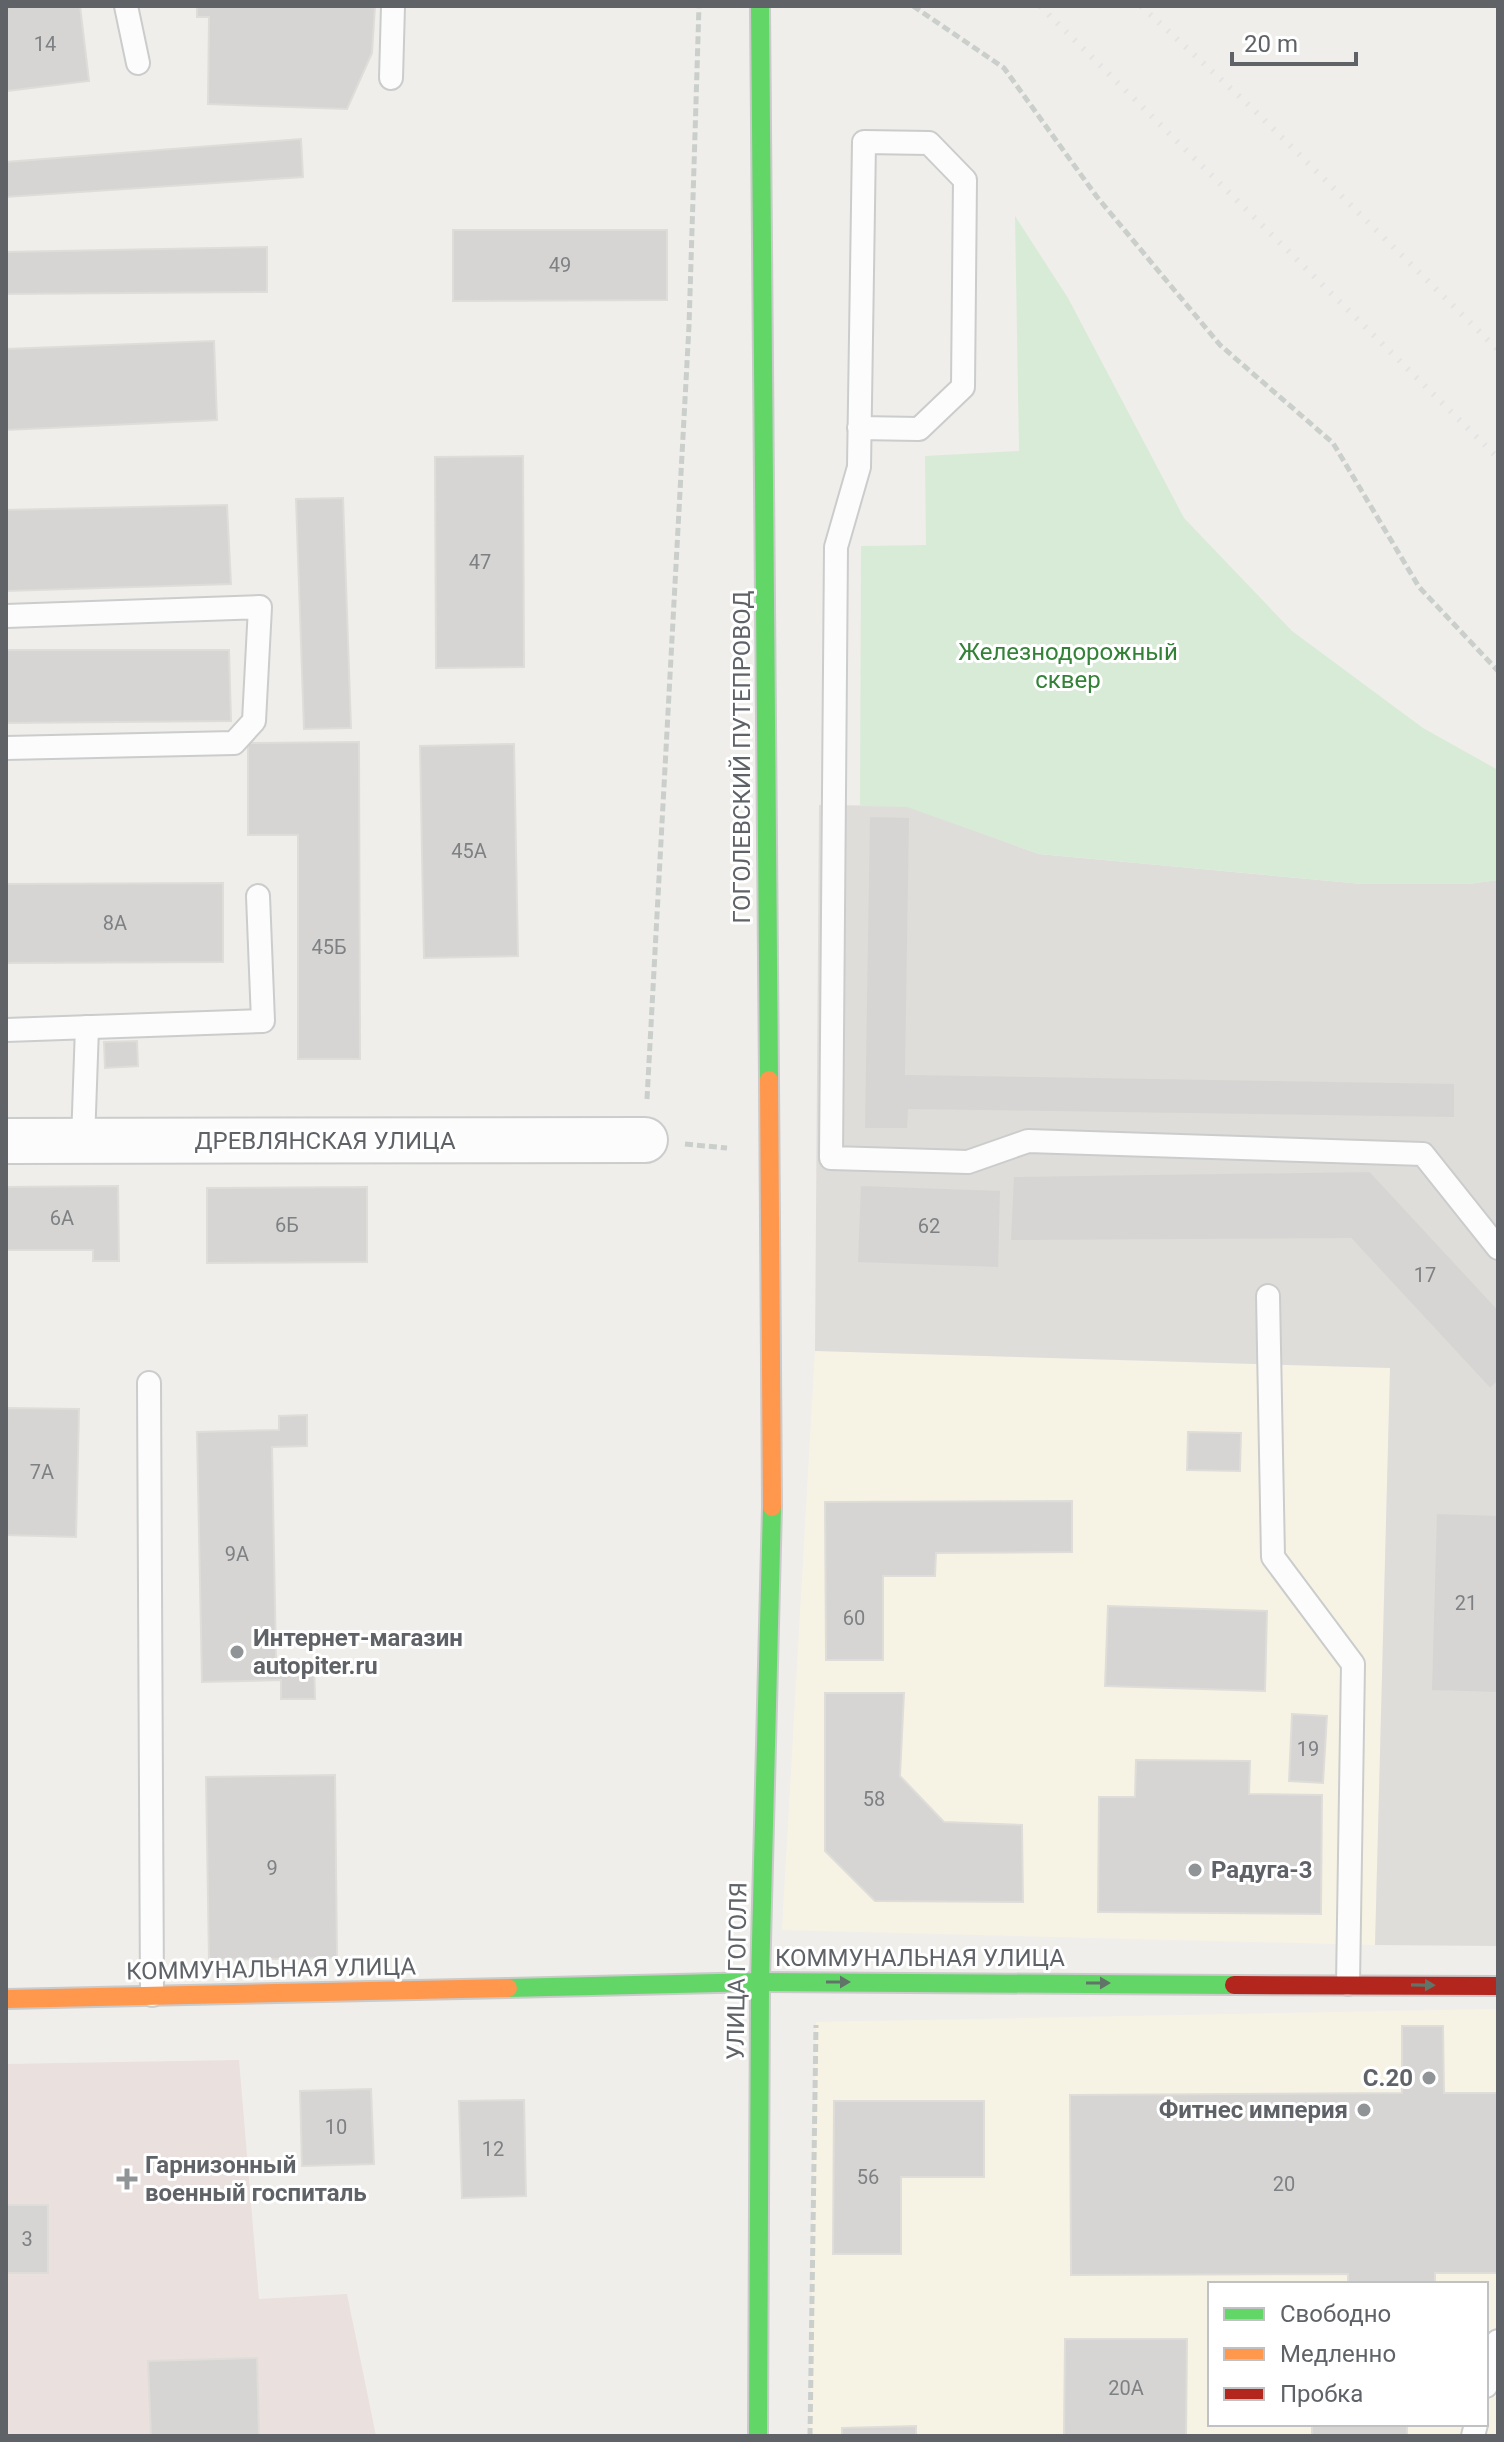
<svg xmlns="http://www.w3.org/2000/svg" width="1504" height="2442" font-family="Roboto,sans-serif">
<style>
.commercial{fill:#f7f3e4;fill-rule:evenodd}
.industrial{fill:#dfddda}
.medical{fill:#eae0de}
.green{fill:#d8ebd6}
.building{fill:#d6d5d3;stroke:#deddd9;stroke-width:2}
.lines{fill:none;stroke-linecap:round;stroke-linejoin:round}
.lane-casing{stroke:#cbcccc;stroke-width:26}
.street-casing{stroke:#cbcccc;stroke-width:48}
.fast-casing{stroke:#cacacb;stroke-width:22}
.slow-casing{stroke:#cacacb;stroke-width:22}
.jam-casing{stroke:#cacacb;stroke-width:22}
.path{stroke:#cacfcc;stroke-width:5;stroke-dasharray:8 4;stroke-linecap:butt}
.lane{stroke:#fdfcfc;stroke-width:22}
.street{stroke:#fdfcfc;stroke-width:44}
.fast{stroke:#63d668;stroke-width:18}
.slow{stroke:#ff974d;stroke-width:18}
.jam{stroke:#b3261e;stroke-width:18}
.rail{stroke:#e4e4e4;stroke-width:6;stroke-dasharray:2 10;stroke-linecap:butt}
.fast-bridge-casing{stroke:#cacacb;stroke-width:22;stroke-linecap:butt}
.slow-bridge-casing{stroke:#cacacb;stroke-width:22;stroke-linecap:butt}
.fast-bridge{stroke:#63d668;stroke-width:18}
.slow-bridge{stroke:#ff974d;stroke-width:18}
.oneway{fill:#607468}
.poi-dot{fill:#919496;stroke:#fff;stroke-width:3}
.labels{text-anchor:middle;dominant-baseline:central;stroke-width:6;stroke-linejoin:round;paint-order:stroke}
.number-label{font-size:20px;fill:#7e8184}
.park-label{font-size:24px;fill:#348238;stroke:#fff}
.street-label{font-size:24px;fill:#5f6368;stroke:#fff}
.poi-label{font-size:24px;font-weight:bold;fill:#5f6368;stroke:#fff;text-anchor:start}
</style>
<rect width="100%" height="100%" fill="#efeeea"/>
<g class="commercial">
<path d="M 815,1351 L 1390,1368 L 1375,1945 L 782,1930 Z"/>
<path d="M 1498,2009 L 1498,2436 L 810,2436 L 816,2022 ZM 1210,2284 L 1486,2284 L 1486,2424 L 1210,2424 Z"/>
</g>
<path class="industrial" d="M 819,805 L 907,806 L 1039,854 L 1363,884 L 1468,884 L 1498,880 L 1498,1946 L 1375,1945 L 1390,1368 L 815,1351 Z"/>
<path class="medical" d="M 239,2060 L 259,2299 L 347,2294 L 376,2436 L 6,2436 L 6,2064 Z"/>
<path class="green" d="M 1015,216 L 1068,298 L 1184,518 L 1292,631 L 1423,728 L 1498,770 L 1498,880 L 1468,884 L 1363,884 L 1039,854 L 907,807 L 860,806 L 861,546 L 926,545 L 925,456 L 1019,451 Z"/>
<g class="building">
<path d="M 6,6 L 80,6 L 89,81 L 6,91 Z"/>
<path d="M 197,6 L 375,6 L 372,53 L 347,109 L 208,104 L 209,17 L 197,17 Z"/>
<path d="M 301,139 L 303,177 L 6,197 L 6,162 Z"/>
<path d="M 453,230 L 667,230 L 667,300 L 453,301 Z"/>
<path d="M 267,247 L 267,292 L 6,294 L 6,252 Z"/>
<path d="M 214,341 L 217,420 L 6,430 L 6,349 Z"/>
<path d="M 523,456 L 524,667 L 436,668 L 435,457 Z"/>
<path d="M 343,498 L 351,728 L 304,729 L 296,499 Z"/>
<path d="M 227,505 L 231,584 L 6,591 L 6,510 Z"/>
<path d="M 6,650 L 229,650 L 231,721 L 6,723 Z"/>
<path d="M 359,742 L 360,1059 L 298,1059 L 298,835 L 248,835 L 248,743 Z"/>
<path d="M 514,744 L 518,956 L 424,958 L 420,746 Z"/>
<path d="M 869,816 L 910,817 L 906,1074 L 1455,1083 L 1455,1118 L 909,1110 L 908,1129 L 864,1129 Z"/>
<path d="M 223,883 L 223,962 L 6,963 L 6,884 Z"/>
<path d="M 137,1041 L 138,1066 L 105,1068 L 104,1042 Z"/>
<path d="M 1370,1171 L 1498,1309 L 1498,1382 L 1490,1389 L 1351,1239 L 1010,1241 L 1013,1176 Z"/>
<path d="M 860,1185 L 1001,1190 L 999,1268 L 857,1263 Z"/>
<path d="M 118,1186 L 119,1261 L 93,1261 L 93,1250 L 6,1250 L 6,1187 Z"/>
<path d="M 367,1187 L 367,1262 L 207,1263 L 207,1188 Z"/>
<path d="M 6,1408 L 79,1409 L 76,1537 L 6,1535 Z"/>
<path d="M 307,1415 L 307,1446 L 272,1447 L 276,1661 L 314,1661 L 315,1699 L 281,1699 L 281,1680 L 202,1682 L 197,1432 L 279,1430 L 279,1416 Z"/>
<path d="M 1188,1432 L 1241,1433 L 1240,1471 L 1187,1470 Z"/>
<path d="M 1072,1501 L 1072,1552 L 936,1553 L 935,1576 L 883,1576 L 883,1660 L 826,1660 L 825,1502 Z"/>
<path d="M 1436,1513 L 1498,1515 L 1498,1693 L 1431,1691 Z"/>
<path d="M 1108,1606 L 1267,1611 L 1265,1691 L 1105,1686 Z"/>
<path d="M 825,1693 L 904,1693 L 900,1776 L 944,1822 L 1022,1825 L 1023,1902 L 875,1901 L 825,1851 Z"/>
<path d="M 1292,1714 L 1327,1716 L 1323,1783 L 1289,1781 Z"/>
<path d="M 1136,1760 L 1250,1761 L 1249,1794 L 1322,1795 L 1321,1914 L 1098,1912 L 1099,1797 L 1135,1797 Z"/>
<path d="M 335,1775 L 337,1958 L 209,1960 L 206,1777 Z"/>
<path d="M 1402,2026 L 1443,2026 L 1444,2093 L 1498,2093 L 1498,2273 L 1435,2273 L 1435,2284 L 1348,2284 L 1348,2274 L 1071,2275 L 1070,2095 L 1402,2093 Z"/>
<path d="M 371,2089 L 374,2164 L 302,2166 L 300,2091 Z"/>
<path d="M 524,2100 L 526,2196 L 462,2198 L 459,2101 Z"/>
<path d="M 834,2101 L 984,2101 L 984,2177 L 901,2177 L 901,2254 L 833,2254 Z"/>
<rect x="6" y="2205" width="42" height="68"/>
<path d="M 1065,2339 L 1187,2339 L 1186,2436 L 1064,2436 Z"/>
<path d="M 257,2358 L 259,2436 L 151,2436 L 148,2361 Z"/>
<rect x="1312" y="2424" width="95" height="12"/>
<path d="M 916,2426 L 916,2436 L 842,2436 L 842,2428 Z"/>
</g>
<g class="lines">
<defs>
<g id="lane">
<path d="M 126,6 L 138,63"/>
<path d="M 391,78 L 393,6"/>
<path d="M 859,428 L 919,429 L 963,387 L 965,180 L 929,143 L 864,142 L 859,467 L 836,547 L 831,1158 L 968,1162 L 1028,1141 L 1423,1154 L 1498,1248"/>
<path d="M 6,616 L 260,607 L 254,721 L 234,743 L 6,748"/>
<path d="M 6,1030 L 263,1021 L 258,896"/>
<path d="M 83,1141 L 87,1027"/>
<path d="M 1268,1296 L 1273,1557 L 1353,1664 L 1348,1984"/>
<path d="M 149,1383 L 152,1995"/>
<path d="M 1486,2386 L 1498,2341"/>
<path d="M 1473,2436 L 1476,2424"/>
</g>
<path id="street" d="M 6,1141 L 645,1140"/>
<g id="fast">
<path d="M 508,1988 L 760,1982 L 1234,1985"/>
<path d="M 758,2436 L 760,1982 L 772,1507"/>
</g>
<path id="slow" d="M 6,1999 L 508,1988"/>
<path id="jam" d="M 1234,1985 L 1498,1986"/>
</defs>
<use href="#lane" class="lane-casing"/>
<use href="#street" class="street-casing"/>
<use href="#fast" class="fast-casing"/>
<use href="#slow" class="slow-casing"/>
<use href="#jam" class="jam-casing"/>
<g class="path">
<path d="M 913,6 L 1004,68 L 1097,197 L 1220,345 L 1333,443 L 1419,587 L 1498,671"/>
<path d="M 647,1099 L 689,326 L 699,6"/>
<path d="M 685,1144 L 727,1148"/>
<path d="M 810,2436 L 816,2025"/>
</g>
<use href="#lane" class="lane"/>
<use href="#street" class="street"/>
<use href="#fast" class="fast"/>
<use href="#slow" class="slow"/>
<use href="#jam" class="jam"/>
<g class="rail">
<path d="M 1040,6 L 1498,458"/>
<path d="M 1141,6 L 1251,107 L 1498,350"/>
</g>
<defs>
<path id="fast-bridge" d="M 760,6 L 769,1080"/>
<path id="slow-bridge" d="M 769,1080 L 772,1507"/>
</defs>
<use href="#fast-bridge" class="fast-bridge-casing"/>
<use href="#slow-bridge" class="slow-bridge-casing"/>
<use href="#fast-bridge" class="fast-bridge"/>
<use href="#slow-bridge" class="slow-bridge"/>
</g>
<defs><path id="oneway-solid" d="M-6-.8H1V-3.2L6.5 0L1 3.2V.8H-6Z" transform="scale(2)"/></defs>
<g class="oneway">
<use href="#oneway-solid" transform="translate(838 1982)"/>
<use href="#oneway-solid" transform="translate(1098 1983)"/>
<use href="#oneway-solid" transform="translate(1423 1985) rotate(1)"/>
</g>
<g class="poi-dot">
<circle cx="237" cy="1652" r="8"/>
<circle cx="1195" cy="1870" r="8"/>
<circle cx="1429" cy="2078" r="8"/>
<circle cx="1364" cy="2110" r="8"/>
<path d="M123 2167h8v8h8v8h-8v8h-8v-8h-8v-8h8z"/>
</g>
<g class="labels">
<g class="number-label">
<text x="45" y="44">14</text>
<text x="560" y="265">49</text>
<text x="480" y="562">47</text>
<text x="469" y="851">45А</text>
<text x="115" y="923">8А</text>
<text x="329" y="947">45Б</text>
<text x="62" y="1218">6А</text>
<text x="287" y="1225">6Б</text>
<text x="929" y="1226">62</text>
<text x="1425" y="1275">17</text>
<text x="42" y="1472">7А</text>
<text x="237" y="1554">9А</text>
<text x="1466" y="1603">21</text>
<text x="854" y="1618">60</text>
<text x="1308" y="1749">19</text>
<text x="874" y="1799">58</text>
<text x="272" y="1868">9</text>
<text x="336" y="2127">10</text>
<text x="493" y="2149">12</text>
<text x="868" y="2177">56</text>
<text x="1284" y="2184">20</text>
<text x="27" y="2239">3</text>
<text x="1126" y="2388">20А</text>
</g>
<g class="park-label">
<text x="1068" y="652">Железнодорожный<tspan x="1068" dy="28">сквер</tspan></text>
</g>
<g class="street-label">
<text transform="translate(742 757) rotate(-90)">ГОГОЛЕВСКИЙ ПУТЕПРОВОД</text>
<text x="325" y="1141">ДРЕВЛЯНСКАЯ УЛИЦА</text>
<text x="920" y="1958">КОММУНАЛЬНАЯ УЛИЦА</text>
<text transform="translate(271 1969) rotate(-1)">КОММУНАЛЬНАЯ УЛИЦА</text>
<text transform="translate(737 1971) rotate(-89)">УЛИЦА ГОГОЛЯ</text>
</g>
<g class="poi-label">
<text x="253" y="1638">Интернет-магазин<tspan x="253" dy="28">autopiter.ru</tspan></text>
<text x="1211" y="1870">Радуга-3</text>
<text x="1413" y="2078" text-anchor="end">C.20</text>
<text x="1348" y="2110" text-anchor="end">Фитнес империя</text>
<text x="145" y="2165">Гарнизонный<tspan x="145" dy="28">военный госпиталь</tspan></text>
</g>
</g>
<rect width="1504" height="2442" fill="none" stroke="#5f6368" stroke-width="16"/>
<rect x="1208" y="2282" width="280" height="144" fill="#ffffff" stroke="#bfc1c3" stroke-width="2"/>
<rect x="1224" y="2308" width="40" height="12" fill="#63d668" stroke="#bfc1c3" stroke-width="2"/>
<text x="1280" y="2322" font-size="24" fill="#5f6368">Свободно</text>
<rect x="1224" y="2348" width="40" height="12" fill="#ff974d" stroke="#bfc1c3" stroke-width="2"/>
<text x="1280" y="2362" font-size="24" fill="#5f6368">Медленно</text>
<rect x="1224" y="2388" width="40" height="12" fill="#b3261e" stroke="#bfc1c3" stroke-width="2"/>
<text x="1280" y="2402" font-size="24" fill="#5f6368">Пробка</text>
<path d="M1232 52v12h124v-12" fill="none" stroke="#5f6368" stroke-width="4"/>
<text x="1244" y="52" font-size="24" fill="#5f6368" stroke="#ffffff" stroke-width="6" paint-order="stroke">20 m</text>
</svg>
